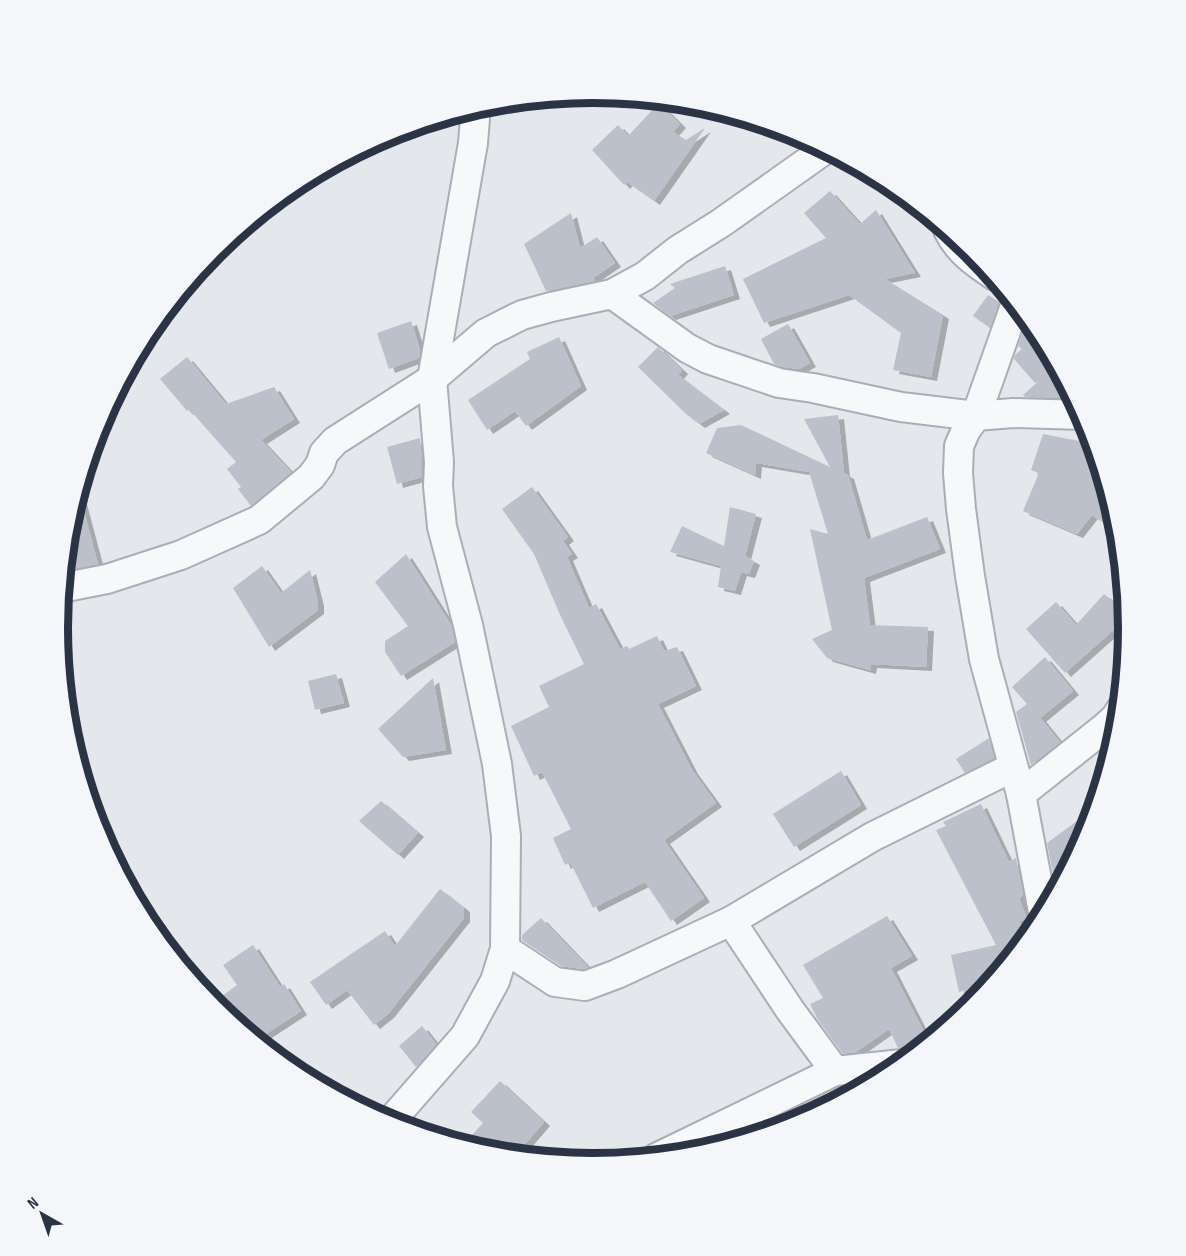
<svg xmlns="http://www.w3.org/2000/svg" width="1186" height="1256" font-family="'Sofia Sans Condensed',sans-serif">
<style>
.building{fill:#bbc0ca;filter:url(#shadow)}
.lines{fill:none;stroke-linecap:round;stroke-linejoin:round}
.street-casing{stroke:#a9aeb7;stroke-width:32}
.street{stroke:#f7f8fa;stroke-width:28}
.rim{fill:none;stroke:#2b3445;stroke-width:8}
</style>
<defs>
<filter id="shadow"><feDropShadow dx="6" dy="4" stdDeviation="0" flood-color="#0004"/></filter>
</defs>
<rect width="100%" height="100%" fill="#e4e7ec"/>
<g class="building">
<path d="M 659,103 L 680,124 L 673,132 L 686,140 L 705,128 L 654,201 L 627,182 L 624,185 L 592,150 L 618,125 L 628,136 Z"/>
<path d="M 830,191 L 860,224 L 876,210 L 915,273 L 885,279 L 943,315 L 931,377 L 893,370 L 901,333 L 849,295 L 764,323 L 743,279 L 826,238 L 804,213 Z"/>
<path d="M 571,213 L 580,248 L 597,237 L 615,263 L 593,278 L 595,281 L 546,291 L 524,244 Z"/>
<path d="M 725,266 L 734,295 L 670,316 L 653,303 L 675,288 L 670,284 Z"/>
<path d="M 988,295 L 999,302 L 990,328 L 973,316 Z"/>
<path d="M 411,321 L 420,350 L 419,358 L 389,369 L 377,333 Z"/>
<path d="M 1027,321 L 1039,331 L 1064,377 L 1051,368 L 1035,383 L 1014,359 L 1015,355 L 1022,349 L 1018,346 Z"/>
<path d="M 788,324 L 810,363 L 799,369 L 783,367 L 774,364 L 761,339 Z"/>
<path d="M 559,337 L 581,386 L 526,426 L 515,411 L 487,430 L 468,400 L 530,359 L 527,352 Z"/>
<path d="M 658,347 L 682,370 L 678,375 L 724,410 L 699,424 L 686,414 L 638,367 Z"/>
<path d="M 187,357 L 226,404 L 274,387 L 294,419 L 261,440 L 291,472 L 251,506 L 238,489 L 241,487 L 227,469 L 236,462 L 189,409 L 187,411 L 160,379 Z"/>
<path d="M 1051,370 L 1069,390 L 1060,398 L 1025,397 L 1023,395 Z"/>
<path d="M 838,415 L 844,473 L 848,475 L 867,540 L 927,517 L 940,549 L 864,578 L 870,625 L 928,627 L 926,667 L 871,664 L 870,670 L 827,658 L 812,639 L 832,630 L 810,529 L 828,534 L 809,472 L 756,463 L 755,475 L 706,453 L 717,428 L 741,425 L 830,467 L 804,419 Z"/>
<path d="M 1043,434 L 1095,444 L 1119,524 L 1120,533 L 1092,515 L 1077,534 L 1023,511 L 1039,473 L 1031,470 Z"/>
<path d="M 420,438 L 422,462 L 422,477 L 397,484 L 387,447 Z"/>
<path d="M 532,487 L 568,537 L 563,541 L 572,554 L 567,557 L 589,608 L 596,604 L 620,649 L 627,646 L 629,649 L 657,636 L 664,651 L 677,647 L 696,686 L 658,704 L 692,770 L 716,803 L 664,840 L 704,898 L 671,921 L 645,882 L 593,908 L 570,862 L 565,865 L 553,838 L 571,829 L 542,772 L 534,776 L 511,726 L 549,707 L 539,686 L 584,664 L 561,617 L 534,554 L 502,509 Z"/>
<path d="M 78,489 L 98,564 L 67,570 L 64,556 L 67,523 Z"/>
<path d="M 730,507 L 756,514 L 745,556 L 754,561 L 749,574 L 741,572 L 735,591 L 718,587 L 721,566 L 670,552 L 682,526 L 724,546 Z"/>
<path d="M 406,554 L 451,625 L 455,642 L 401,676 L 385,652 L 385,641 L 408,626 L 375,582 Z"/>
<path d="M 262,566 L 281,593 L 310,570 L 318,602 L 318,610 L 269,647 L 233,588 Z"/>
<path d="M 1104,594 L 1128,614 L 1128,617 L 1065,673 L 1026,629 L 1056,602 L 1076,625 Z"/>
<path d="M 1045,657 L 1073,691 L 1040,718 L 1038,715 L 1060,742 L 1031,765 L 1016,712 L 1027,704 L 1012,687 Z"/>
<path d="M 336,674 L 344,703 L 315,710 L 308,681 Z"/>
<path d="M 433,678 L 446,750 L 403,757 L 378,729 Z"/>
<path d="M 989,738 L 994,758 L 965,773 L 956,759 Z"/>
<path d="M 841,771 L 861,805 L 794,847 L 773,814 Z"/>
<path d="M 381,801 L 418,833 L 398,855 L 359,821 Z"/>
<path d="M 981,804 L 1009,862 L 1016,858 L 1023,895 L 1019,898 L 1027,919 L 1019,921 L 1028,937 L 1030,937 L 991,984 L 959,992 L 951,955 L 996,945 L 936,830 L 946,826 L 943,822 Z"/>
<path d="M 1096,807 L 1088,833 L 1076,856 L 1053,874 L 1047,843 Z"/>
<path d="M 440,889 L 464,908 L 464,918 L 388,1014 L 374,1025 L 347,990 L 326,1005 L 310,982 L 385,931 L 395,946 Z"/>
<path d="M 887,916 L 912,956 L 891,968 L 926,1036 L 902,1048 L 898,1048 L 889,1029 L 856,1052 L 843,1054 L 818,1020 L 810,1004 L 823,998 L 803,965 Z"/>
<path d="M 541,918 L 588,967 L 583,969 L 561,966 L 522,940 L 522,935 Z"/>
<path d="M 253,945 L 280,987 L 284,984 L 301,1011 L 255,1041 L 238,1026 L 218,999 L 237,985 L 223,965 Z"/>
<path d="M 422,1026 L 436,1044 L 416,1067 L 399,1046 Z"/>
<path d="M 500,1081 L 544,1122 L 515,1156 L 488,1154 L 462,1146 L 483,1123 L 471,1112 Z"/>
</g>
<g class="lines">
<defs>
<g id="street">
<path d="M 948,230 C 958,251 975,263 995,276"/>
<path d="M 612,294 L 687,348 L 708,359 L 779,383 L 813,388 L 901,407 L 976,416 L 1013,413 L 1084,415"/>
<path d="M 1016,303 L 976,416 L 966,430 L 959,446 L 958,473 L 961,509 L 970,576 L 984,659 L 1021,794 L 1044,917"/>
<path d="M 61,588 L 107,579 L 181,555 L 259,520 L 311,477 L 320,465 L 324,453 L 335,441 L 432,379 L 486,333 L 522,315 L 551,307 L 612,294 L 645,276 L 678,250 L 721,223 L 827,148"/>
<path d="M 1021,794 L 1104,728 L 1116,717 L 1121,709"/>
<path d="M 731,921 L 790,1010 L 835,1071"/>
<path d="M 505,949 L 555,982 L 585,986 L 617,974 L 731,921 L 872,837 L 1013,767"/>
<path d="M 389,1123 L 465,1036 L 495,981 L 505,949 L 506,836 L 497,764 L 468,625 L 442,527 L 438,486 L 439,462 L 432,379 L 473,143 L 476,106"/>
<path d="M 656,1158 L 835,1071 L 902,1064"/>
</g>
</defs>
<use href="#street" class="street-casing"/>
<use href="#street" class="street"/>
</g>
<path d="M0 0H1186V1256H0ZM68 628a525 525 0 1 1 1050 0a525 525 0 1 1-1050 0Z" fill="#f4f6f9" fill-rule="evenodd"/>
<path class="rim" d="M68 628a525 525 0 1 1 1050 0a525 525 0 1 1-1050 0Z"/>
<g transform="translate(42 1214) rotate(320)" stroke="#f4f6f9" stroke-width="4.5" paint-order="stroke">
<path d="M0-4.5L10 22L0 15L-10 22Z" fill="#2b3445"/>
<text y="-9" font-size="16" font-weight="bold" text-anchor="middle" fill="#2b3445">N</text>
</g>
</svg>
